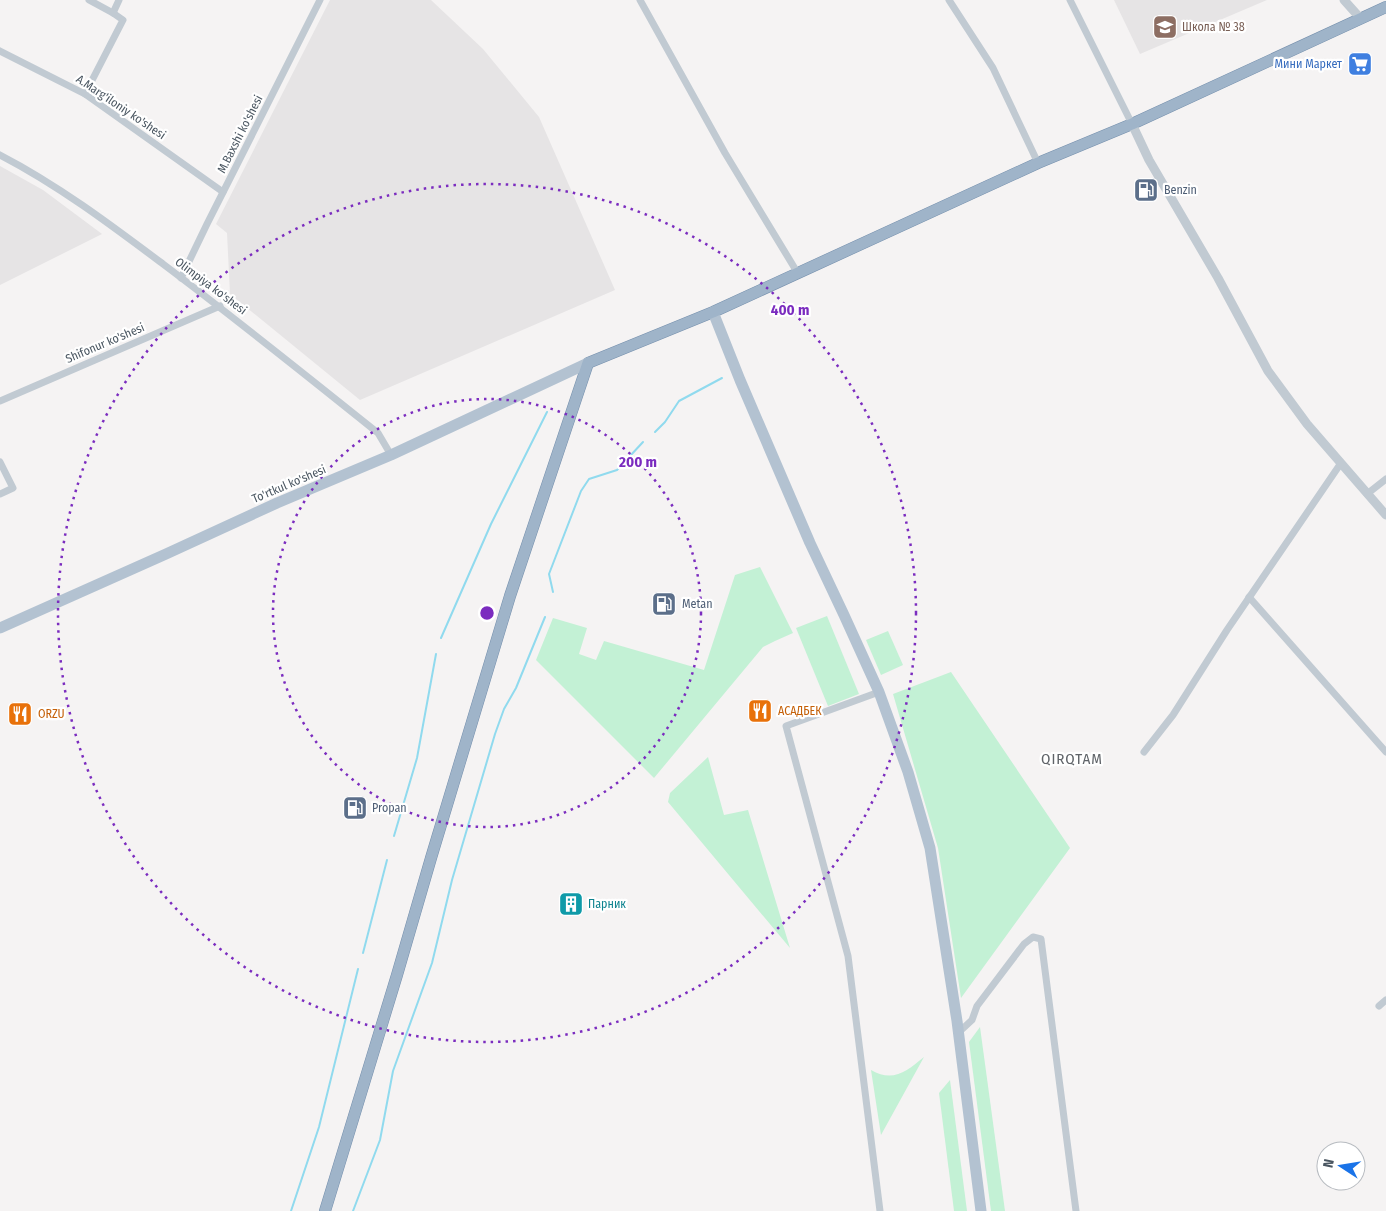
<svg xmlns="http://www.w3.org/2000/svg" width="1386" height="1211" font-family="'Fira Sans Condensed',sans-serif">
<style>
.education{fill:#e6e4e5}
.green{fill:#c3f1d5}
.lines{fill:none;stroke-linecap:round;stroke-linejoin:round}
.stream{stroke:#90daee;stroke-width:2}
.trunk-casing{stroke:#7690ad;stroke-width:12}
.minor{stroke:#c1cad2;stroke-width:7}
.tertiary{stroke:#c1cad2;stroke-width:9}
.primary{stroke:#b3c2d1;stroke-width:11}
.trunk{stroke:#9fb4c9;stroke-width:11}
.ring{fill:none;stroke:#7b2cbf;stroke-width:2.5;stroke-dasharray:2.5 5}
.labels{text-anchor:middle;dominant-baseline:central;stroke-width:4.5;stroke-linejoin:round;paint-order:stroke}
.education-label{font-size:12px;fill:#785e54;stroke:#fff;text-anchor:start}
.shop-label{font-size:12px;fill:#366cbe;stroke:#fff;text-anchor:end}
.street-label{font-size:12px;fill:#4a5661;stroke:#fff}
.service-label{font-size:12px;fill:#4e5e75;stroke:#fff;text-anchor:start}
.food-label{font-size:12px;fill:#c56008;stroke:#fff;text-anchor:start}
.culture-label{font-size:12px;fill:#0d838f;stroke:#fff;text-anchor:start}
.quarter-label{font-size:15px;letter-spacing:1px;fill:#5f6368;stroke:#fff}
.centre{fill:#7b2cbf;stroke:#fff;stroke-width:2.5}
.ring-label{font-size:15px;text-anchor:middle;font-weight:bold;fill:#7b2cbf;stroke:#fff;stroke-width:4.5;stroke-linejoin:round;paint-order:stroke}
</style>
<rect width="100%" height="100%" fill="#f5f3f3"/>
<g class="education">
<path d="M 330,0 L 431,0 L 483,49 L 539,117 L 615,290 L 360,400 L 230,294 L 227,233 L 216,224 Z"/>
<path d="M 1114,0 L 1267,0 L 1140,54 Z"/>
<path d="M 0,166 L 43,190 L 102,234 L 0,285 Z"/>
</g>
<g class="green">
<path d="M 760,567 L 793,633 L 775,641 L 763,647 L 654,778 L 536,660 L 553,618 L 587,628 L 579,654 L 596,660 L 604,641 L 704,670 L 735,575 Z"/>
<path d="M 827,616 L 859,694 L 828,706 L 796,628 Z"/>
<path d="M 888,631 L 903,665 L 881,675 L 866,640 Z"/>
<path d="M 951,672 L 1070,848 L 961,998 L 938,848 L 893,694 Z"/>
<path d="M 708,757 L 724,815 L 748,810 L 790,948 L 668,802 L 670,793 Z"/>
<path d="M 980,1027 L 1005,1211 L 991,1211 L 969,1042 Z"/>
<path d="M 924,1057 L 881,1135 L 871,1070 C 893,1083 907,1071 924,1057 Z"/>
<path d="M 950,1080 L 967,1211 L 954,1211 L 939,1093 Z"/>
</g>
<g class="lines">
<g class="stream">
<path d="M 655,432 L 665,422 L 679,401 L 722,378"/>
<path d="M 553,592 L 549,574 L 581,491 L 589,479 L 617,470 L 643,442"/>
<path d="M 441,638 L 491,524 L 547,412"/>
<path d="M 394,836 L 417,758 L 436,654"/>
<path d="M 363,953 L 387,860"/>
<path d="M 291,1211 L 319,1127 L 358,969"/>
<path d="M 353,1211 L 380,1140 L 393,1071 L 432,963 L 452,880 L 495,734 L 504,709 L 516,688 L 545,617"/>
</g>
<defs>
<path id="trunk" d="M 325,1211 L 397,975 L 431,858 L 510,596 L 588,363 L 713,312 L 1038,163 L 1132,124 L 1386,7"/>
</defs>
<use href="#trunk" class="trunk-casing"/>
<g class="minor">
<path d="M 640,0 L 725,153 L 797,272"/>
<path d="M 949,0 L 993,68 L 1038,163"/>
<path d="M 1070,0 L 1132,124"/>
<path d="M 113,13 L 119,0"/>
<path d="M 0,51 L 85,94 L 192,170 L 223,192"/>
<path d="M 85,94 L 123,20 L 113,13 L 89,0"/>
<path d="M 0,155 C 58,185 111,225 163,264 C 236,319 307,376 378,433 L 391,455"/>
<path d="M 181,278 L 207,224 L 320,0"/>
<path d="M 0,401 L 220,306"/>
<path d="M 0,462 L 13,488 L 0,494"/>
<path d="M 1367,494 L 1386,479"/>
<path d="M 1249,597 L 1386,752"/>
<path d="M 879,692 L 786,726 L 848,956 L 880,1211"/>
<path d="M 1144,752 L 1173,715 L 1227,630 L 1341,463"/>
<path d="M 1379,1006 L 1386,1000"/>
<path d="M 958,1033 L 972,1020 L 977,1006 L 1024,944 L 1033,937 L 1041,939 L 1076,1211"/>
</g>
<g class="tertiary">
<path d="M 1344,0 L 1361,19"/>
<path d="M 1132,124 L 1149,160 L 1218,278 L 1268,371 L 1307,424 L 1386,515"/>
</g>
<g class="primary">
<path d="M 713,312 L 740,380 L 810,543 L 844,615 L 879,692 L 908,772 L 930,848 L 957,1021 L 981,1211"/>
<path d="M 0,628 L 166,554 L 277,503 L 391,455 L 588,363"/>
</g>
<use href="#trunk" class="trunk"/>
</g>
<g class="ring">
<circle cx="487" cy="613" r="214"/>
<circle cx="487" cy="613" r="429"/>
</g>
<defs>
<symbol id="school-square" viewBox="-11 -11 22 22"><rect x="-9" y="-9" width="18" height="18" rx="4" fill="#8d6e63" stroke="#fff"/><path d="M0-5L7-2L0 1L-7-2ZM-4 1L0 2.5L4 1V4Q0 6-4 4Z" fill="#fff"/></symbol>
<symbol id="supermarket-square" viewBox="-11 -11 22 22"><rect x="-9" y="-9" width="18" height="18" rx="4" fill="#3f7fe0" stroke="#fff"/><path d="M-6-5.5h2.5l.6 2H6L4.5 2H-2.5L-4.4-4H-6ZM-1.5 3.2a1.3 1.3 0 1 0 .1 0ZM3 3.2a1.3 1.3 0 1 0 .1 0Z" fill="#fff"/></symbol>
<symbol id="fuel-square" viewBox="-11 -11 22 22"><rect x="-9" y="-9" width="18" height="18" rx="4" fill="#5c6f8a" stroke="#fff"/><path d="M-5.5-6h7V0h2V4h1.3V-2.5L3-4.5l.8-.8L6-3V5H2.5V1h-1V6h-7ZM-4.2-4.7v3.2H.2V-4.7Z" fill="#fff"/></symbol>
<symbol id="restaurant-square" viewBox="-11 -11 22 22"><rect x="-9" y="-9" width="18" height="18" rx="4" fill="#e8710a" stroke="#fff"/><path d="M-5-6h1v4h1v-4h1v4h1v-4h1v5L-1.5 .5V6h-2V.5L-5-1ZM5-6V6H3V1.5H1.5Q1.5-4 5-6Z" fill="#fff"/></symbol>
<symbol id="building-square" viewBox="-11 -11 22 22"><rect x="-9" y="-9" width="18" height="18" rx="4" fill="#0f9aa8" stroke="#fff"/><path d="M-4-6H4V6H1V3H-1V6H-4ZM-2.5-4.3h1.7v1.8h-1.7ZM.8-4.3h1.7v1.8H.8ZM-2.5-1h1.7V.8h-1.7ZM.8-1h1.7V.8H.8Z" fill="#fff"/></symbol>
</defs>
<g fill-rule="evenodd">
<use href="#school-square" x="1151" y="13" width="28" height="28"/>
<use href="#supermarket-square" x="1346" y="50" width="28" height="28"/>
<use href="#fuel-square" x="1132" y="176" width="28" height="28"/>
<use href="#fuel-square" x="650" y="590" width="28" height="28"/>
<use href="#restaurant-square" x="746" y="697" width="28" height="28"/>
<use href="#restaurant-square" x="6" y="700" width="28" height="28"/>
<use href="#fuel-square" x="341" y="794" width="28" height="28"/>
<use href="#building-square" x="557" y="890" width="28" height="28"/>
</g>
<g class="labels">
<g class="education-label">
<text x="1182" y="27">Школа № 38</text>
</g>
<g class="shop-label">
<text x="1342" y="64">Мини Маркет</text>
</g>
<g class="street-label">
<text transform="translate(121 107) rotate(34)">A.Marg'iloniy ko'shesi</text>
<text transform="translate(240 134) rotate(-63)">M.Baxshi ko'shesi</text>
<text transform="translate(211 286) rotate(37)">Olimpiya ko'shesi</text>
<text transform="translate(105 343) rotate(-23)">Shifonur ko'shesi</text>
<text transform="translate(289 484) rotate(-23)">To'rtkul ko'shesi</text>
</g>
<g class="service-label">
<text x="1164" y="190">Benzin</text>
<text x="682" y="604">Metan</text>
<text x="372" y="808">Propan</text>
</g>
<g class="food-label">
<text x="778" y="711">АСАДБЕК</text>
<text x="38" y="714">ORZU</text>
</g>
<g class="culture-label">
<text x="588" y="904">Парник</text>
</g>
<g class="quarter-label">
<text x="1072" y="759">QIRQTAM</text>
</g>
</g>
<circle cx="487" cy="613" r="8" class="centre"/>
<g class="ring-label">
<text x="790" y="315">400 m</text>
<text x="638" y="467">200 m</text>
</g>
<g transform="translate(1341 1166) rotate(282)"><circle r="24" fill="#ffffff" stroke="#b7bbc0"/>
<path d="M0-4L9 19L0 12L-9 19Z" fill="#1a73e8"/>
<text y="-8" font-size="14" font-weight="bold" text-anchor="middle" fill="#4a5661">N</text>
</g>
</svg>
